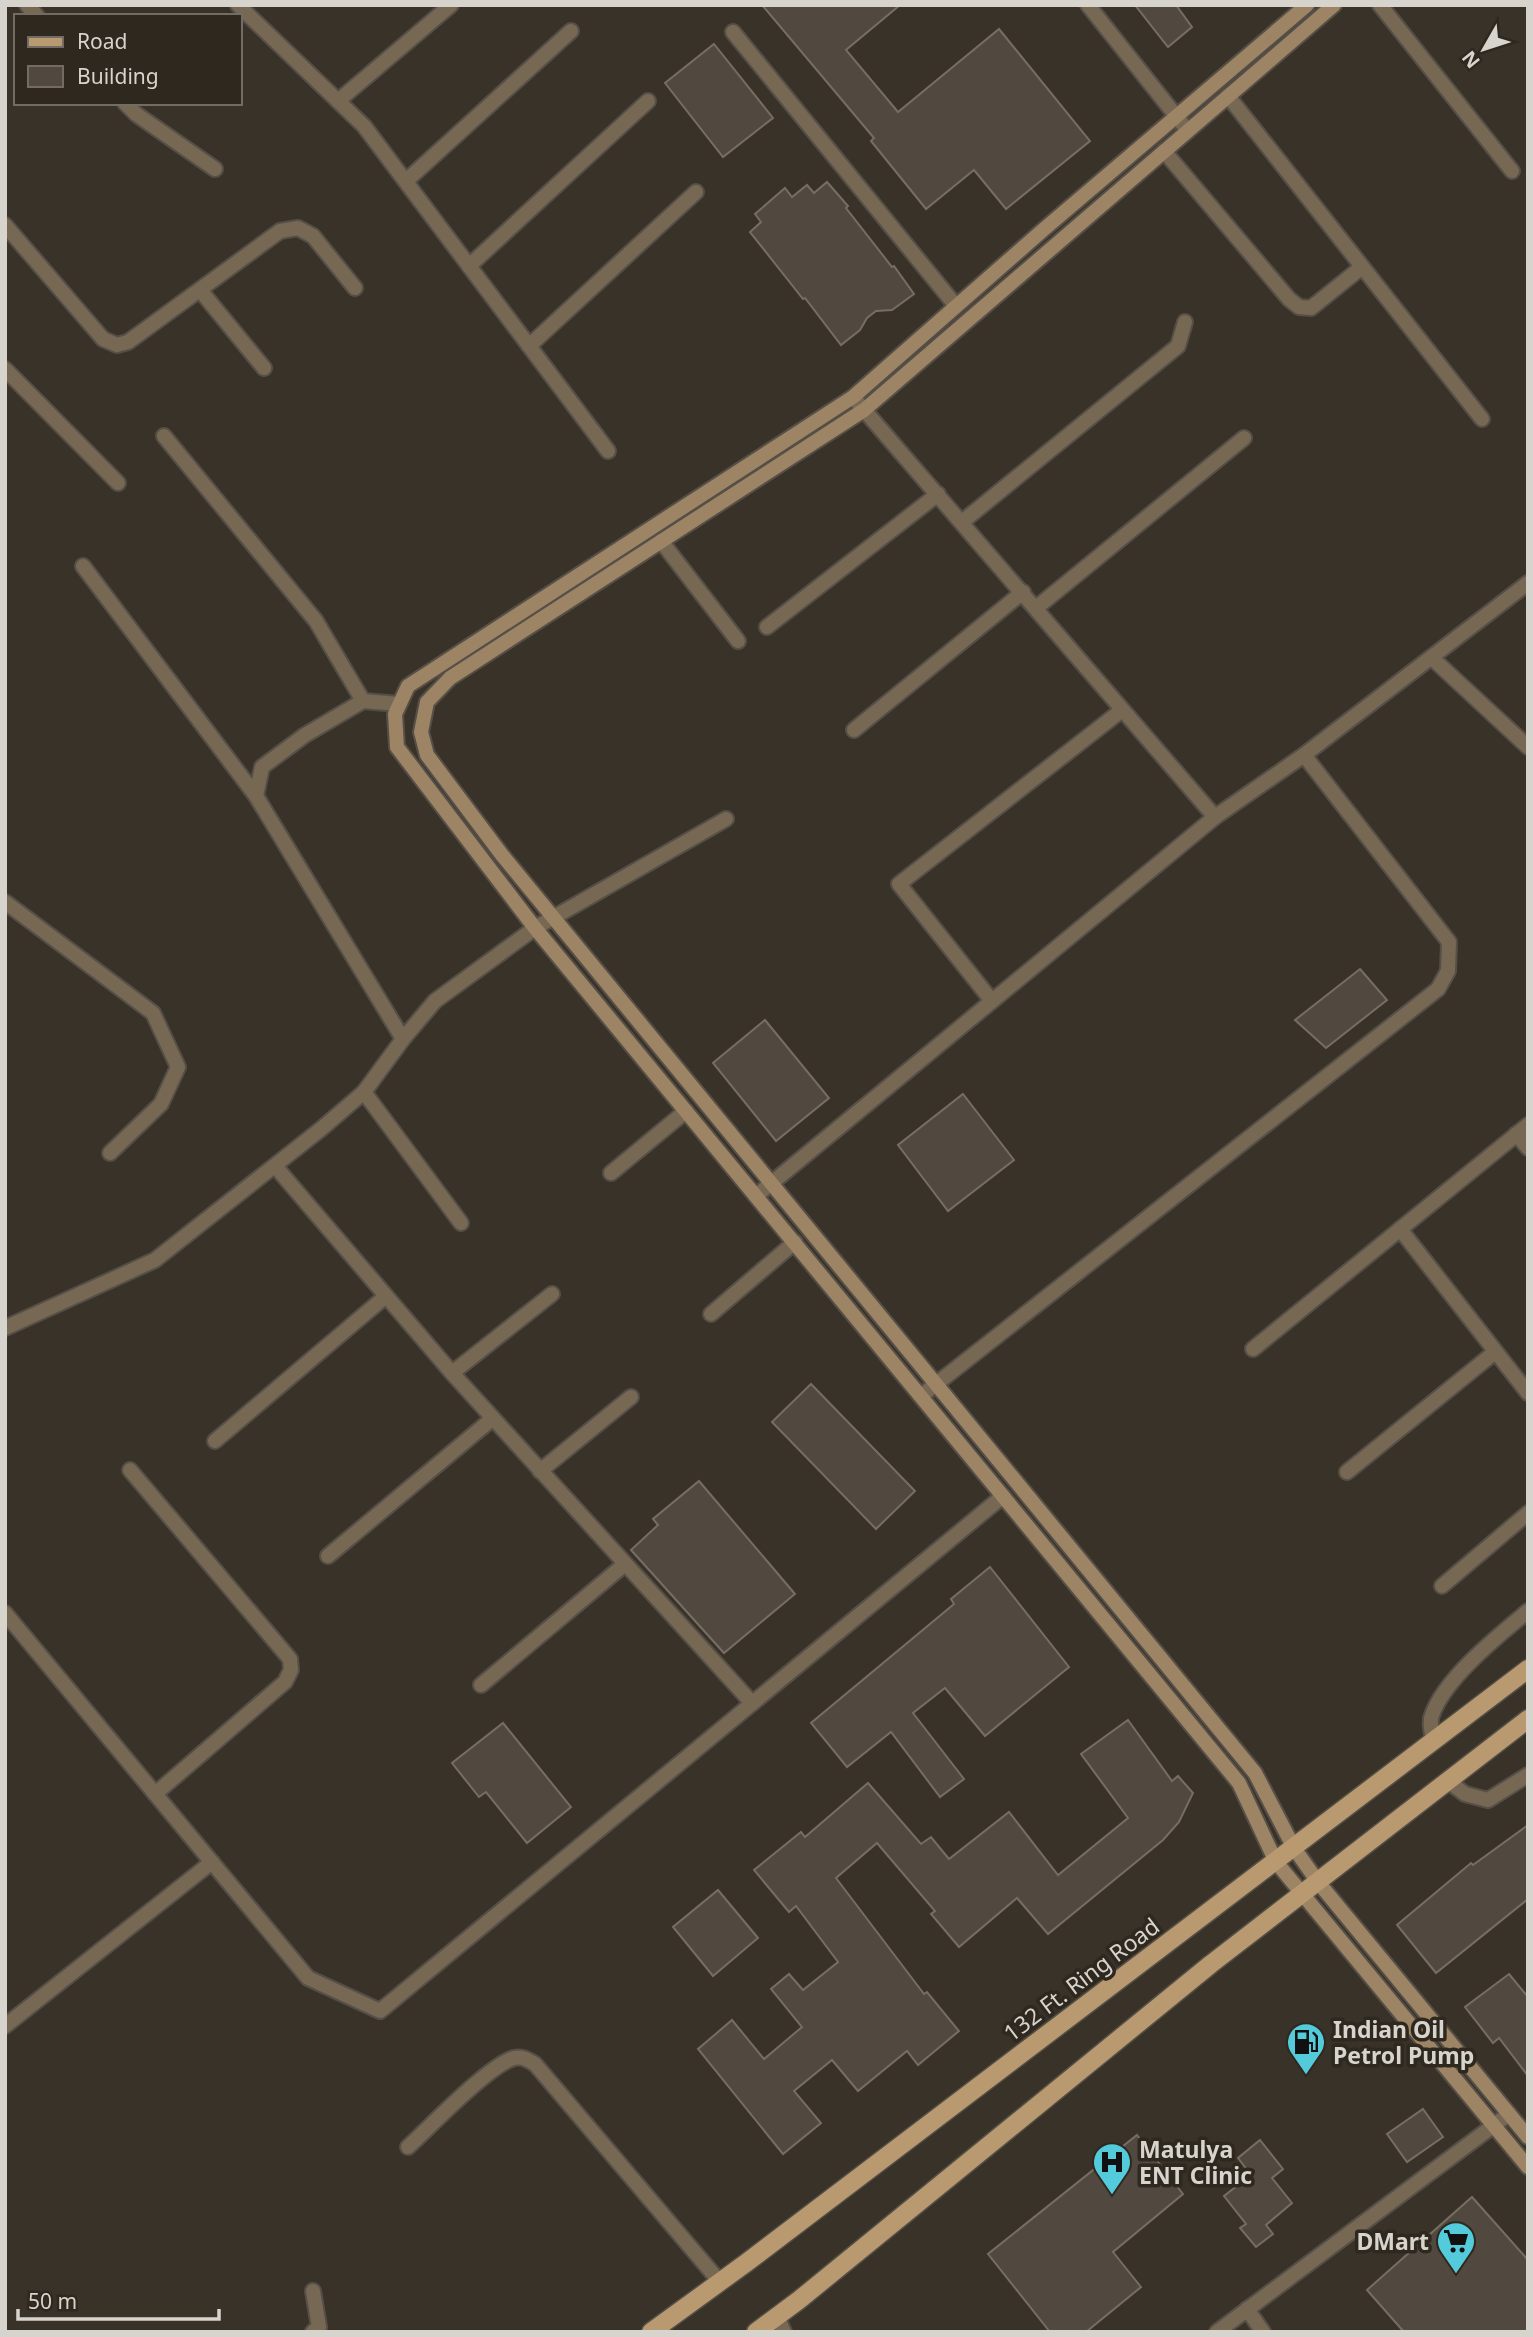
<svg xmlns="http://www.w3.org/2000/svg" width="1533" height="2337" font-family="'Noto Sans',sans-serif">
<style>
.building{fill:#51493f;stroke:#766e63;stroke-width:2}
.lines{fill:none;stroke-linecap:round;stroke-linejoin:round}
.street-casing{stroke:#554f47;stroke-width:18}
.secondary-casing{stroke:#554f47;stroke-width:18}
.primary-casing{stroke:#554f47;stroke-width:21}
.street{stroke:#776854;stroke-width:14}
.secondary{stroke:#9c8464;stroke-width:14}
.primary{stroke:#b99a70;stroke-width:18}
.labels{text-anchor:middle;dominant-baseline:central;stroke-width:7;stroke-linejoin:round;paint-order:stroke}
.street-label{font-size:23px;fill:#d7d3cd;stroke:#2f281f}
.poi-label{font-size:23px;font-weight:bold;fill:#d7d3cd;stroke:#2f281f;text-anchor:start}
</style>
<rect width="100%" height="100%" fill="#393229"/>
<g class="building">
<path d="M 762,5 L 900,5 L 846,50 L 898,112 L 999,29 L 1090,141 L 1006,209 L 974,170 L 926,209 L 871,141 L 874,138 Z"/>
<path d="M 1135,5 L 1176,5 L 1192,27 L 1168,47 Z"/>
<path d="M 714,44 L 773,118 L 723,157 L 665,83 Z"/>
<path d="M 827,182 L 848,206 L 846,208 L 892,267 L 894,266 L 914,294 L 892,310 L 876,311 L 867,318 L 860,330 L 841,345 L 805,298 L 803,299 L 750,232 L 761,222 L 755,214 L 785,188 L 792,197 L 807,185 L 814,193 Z"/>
<path d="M 1360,969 L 1387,1000 L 1326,1048 L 1295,1020 Z"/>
<path d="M 765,1020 L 829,1098 L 776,1141 L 713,1063 Z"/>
<path d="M 963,1094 L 1014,1160 L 948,1211 L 898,1145 Z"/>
<path d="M 811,1384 L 915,1491 L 876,1529 L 772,1422 Z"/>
<path d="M 699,1481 L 795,1594 L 724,1653 L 631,1550 L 658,1525 L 653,1519 Z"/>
<path d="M 990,1567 L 1069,1667 L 985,1736 L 945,1688 L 913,1713 L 964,1779 L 940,1797 L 891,1732 L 847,1767 L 811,1723 L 954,1604 L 951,1599 Z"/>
<path d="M 1128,1720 L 1172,1781 L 1178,1776 L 1193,1793 L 1179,1822 L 1163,1840 L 1048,1934 L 1017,1898 L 959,1947 L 931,1914 L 935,1911 L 877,1843 L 836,1878 L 924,1994 L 927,1992 L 959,2031 L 918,2065 L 907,2051 L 858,2091 L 832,2060 L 794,2091 L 821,2123 L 783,2154 L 698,2049 L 732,2020 L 764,2059 L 802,2027 L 771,1989 L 789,1974 L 803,1990 L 838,1962 L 796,1906 L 789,1912 L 754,1870 L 801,1832 L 805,1837 L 868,1783 L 921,1844 L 931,1837 L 949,1859 L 1009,1812 L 1058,1875 L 1128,1818 L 1081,1754 Z"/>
<path d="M 503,1723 L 571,1807 L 527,1843 L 486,1792 L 479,1797 L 452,1763 Z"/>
<path d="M 1528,1825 L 1528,1899 L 1436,1973 L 1397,1925 L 1471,1863 L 1473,1865 Z"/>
<path d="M 718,1890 L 758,1938 L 713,1976 L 673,1927 Z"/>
<path d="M 1509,1974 L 1528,1997 L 1528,2076 L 1499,2038 L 1493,2043 L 1465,2007 Z"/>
<path d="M 1423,2109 L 1443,2137 L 1407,2162 L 1387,2134 Z"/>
<path d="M 1137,2135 L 1183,2194 L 1113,2252 L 1141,2287 L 1086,2332 L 1050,2332 L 988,2254 Z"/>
<path d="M 1260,2140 L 1283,2169 L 1272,2178 L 1292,2203 L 1266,2225 L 1273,2234 L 1256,2247 L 1240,2228 L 1246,2224 L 1224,2196 L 1251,2175 L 1238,2158 Z"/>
<path d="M 1472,2197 L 1528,2260 L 1528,2332 L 1404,2332 L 1367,2290 Z"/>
</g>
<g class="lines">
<defs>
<g id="street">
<path d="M 27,5 L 37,16"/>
<path d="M 238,5 L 364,126 L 608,451"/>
<path d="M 1088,5 L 1188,131"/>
<path d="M 1380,5 L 1512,171"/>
<path d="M 733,32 L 956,306"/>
<path d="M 1228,96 L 1482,419"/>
<path d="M 338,101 L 451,5"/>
<path d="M 125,103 L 136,114 L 215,169"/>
<path d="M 1164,151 L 1289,299 L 1299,307 L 1311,308 L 1362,267"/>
<path d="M 406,181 L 571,31"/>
<path d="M 5,225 L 103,339 L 117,345 L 128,342 L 280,231 L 298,228 L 313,236 L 355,288"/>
<path d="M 469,266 L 648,101"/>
<path d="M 200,290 L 264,368"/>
<path d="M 529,346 L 696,192"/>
<path d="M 5,369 L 118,483"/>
<path d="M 853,397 L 1215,817 L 1304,755 L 1528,583"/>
<path d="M 164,436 L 316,621 L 363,701"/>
<path d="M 962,522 L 1178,346 L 1185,322"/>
<path d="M 661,541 L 738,641"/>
<path d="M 83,566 L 256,796 L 403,1039"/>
<path d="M 1036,608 L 1244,438"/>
<path d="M 767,627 L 938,494"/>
<path d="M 1432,658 L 1528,747"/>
<path d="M 854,730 L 1023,592"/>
<path d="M 256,796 L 262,767 L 305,735 L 363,701 L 399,704"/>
<path d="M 5,902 L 153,1013 L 178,1067 L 161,1104 L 110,1153"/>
<path d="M 992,1001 L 899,884 L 1122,710"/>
<path d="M 364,1092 L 461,1223"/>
<path d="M 1516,1134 L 1528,1148"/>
<path d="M 275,1166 L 452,1373 L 752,1703"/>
<path d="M 611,1173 L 686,1111"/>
<path d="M 756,1196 L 1215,817"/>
<path d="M 1400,1229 L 1528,1393"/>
<path d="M 711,1314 L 795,1242"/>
<path d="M 5,1328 L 155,1260 L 321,1129 L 364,1092 L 403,1039 L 435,1001 L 535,928 L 726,819"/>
<path d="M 1253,1349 L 1528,1125"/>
<path d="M 452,1373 L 552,1294"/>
<path d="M 921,1396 L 1438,989 L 1448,971 L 1449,942 L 1304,755"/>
<path d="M 215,1441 L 386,1296"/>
<path d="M 130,1470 L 290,1659 L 291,1670 L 285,1682 L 155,1794"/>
<path d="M 540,1471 L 631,1397"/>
<path d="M 1347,1472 L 1495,1352"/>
<path d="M 328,1556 L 492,1419"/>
<path d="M 1442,1586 L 1528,1513"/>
<path d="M 5,1613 L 308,1978 L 380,2011 L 1003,1496"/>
<path d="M 481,1685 L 625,1564"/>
<path d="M 1433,1742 C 1432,1733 1429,1722 1432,1715 C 1445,1678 1498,1636 1528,1611"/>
<path d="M 1448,1781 L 1465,1794 L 1488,1800 L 1528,1775"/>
<path d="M 5,2026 L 212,1862"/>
<path d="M 408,2147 C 430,2127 489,2065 514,2058 C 523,2056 528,2060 535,2064 L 720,2282"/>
<path d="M 1247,2309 L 1263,2332"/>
<path d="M 777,2316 L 784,2332"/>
<path d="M 313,2332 L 319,2327 L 313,2291"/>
<path d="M 1217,2332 L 1509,2114"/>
</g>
<g id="secondary">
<path d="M 1307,5 L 1043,230 L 853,397 L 408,686 L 395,714 L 397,747 L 535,928 L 1239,1783 L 1276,1862 L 1528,2167"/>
<path d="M 1334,5 L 864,410 L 450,678 L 427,702 L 421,732 L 427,755 L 502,855 L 1255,1773 L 1294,1848 L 1318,1882 L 1528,2137"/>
</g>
<g id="primary">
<path d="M 651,2332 L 746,2263 L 1528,1669"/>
<path d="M 756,2332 L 799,2300 L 1211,1964 L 1528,1719"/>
</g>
</defs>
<use href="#street" class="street-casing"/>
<use href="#secondary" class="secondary-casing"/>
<use href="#primary" class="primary-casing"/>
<use href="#street" class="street"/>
<use href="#secondary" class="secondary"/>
<use href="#primary" class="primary"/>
</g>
<defs>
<symbol id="fuel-pin" viewBox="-11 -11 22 30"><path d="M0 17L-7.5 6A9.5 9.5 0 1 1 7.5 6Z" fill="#53cbda" stroke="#2f281f"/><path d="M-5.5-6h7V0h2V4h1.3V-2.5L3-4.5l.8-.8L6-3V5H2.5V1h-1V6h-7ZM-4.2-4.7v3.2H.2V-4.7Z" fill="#111"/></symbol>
<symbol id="hospital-pin" viewBox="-11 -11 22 30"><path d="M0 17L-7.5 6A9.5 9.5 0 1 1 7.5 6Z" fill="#53cbda" stroke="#2f281f"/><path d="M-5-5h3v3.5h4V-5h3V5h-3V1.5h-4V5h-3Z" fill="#111"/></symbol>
<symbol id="supermarket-pin" viewBox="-11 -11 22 30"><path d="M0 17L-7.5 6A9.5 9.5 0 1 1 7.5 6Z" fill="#53cbda" stroke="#2f281f"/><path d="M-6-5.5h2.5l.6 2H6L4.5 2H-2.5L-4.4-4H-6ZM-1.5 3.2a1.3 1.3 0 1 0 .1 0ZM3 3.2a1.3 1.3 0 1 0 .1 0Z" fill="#111"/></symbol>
</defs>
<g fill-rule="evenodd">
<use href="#fuel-pin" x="1284" y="2020" width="44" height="60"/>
<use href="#hospital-pin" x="1090" y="2140" width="44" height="60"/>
<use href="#supermarket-pin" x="1434" y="2219" width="44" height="60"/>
</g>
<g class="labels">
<g class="street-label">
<text transform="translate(1081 1979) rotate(-37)">132 Ft. Ring Road</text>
</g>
<g class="poi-label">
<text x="1333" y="2029">Indian Oil<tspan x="1333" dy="26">Petrol Pump</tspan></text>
<text x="1139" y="2149">Matulya<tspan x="1139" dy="26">ENT Clinic</tspan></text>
<text x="1429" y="2241" text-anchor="end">DMart</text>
</g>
</g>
<rect width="1533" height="2337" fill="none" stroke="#d7d3cd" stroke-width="14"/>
<rect x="14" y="14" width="228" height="91" fill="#2f281f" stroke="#726c65" stroke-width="2"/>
<rect x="28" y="37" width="35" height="10" fill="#b99a70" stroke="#726c65" stroke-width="2"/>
<text x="77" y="49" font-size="21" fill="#d7d3cd">Road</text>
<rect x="28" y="66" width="35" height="21" fill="#51493f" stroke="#726c65" stroke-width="2"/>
<text x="77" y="84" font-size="21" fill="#d7d3cd">Building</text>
<g transform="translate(1484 49) rotate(231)" stroke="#2f281f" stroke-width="5" paint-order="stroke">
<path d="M0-5L12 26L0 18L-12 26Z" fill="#d7d3cd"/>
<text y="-10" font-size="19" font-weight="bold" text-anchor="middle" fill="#d7d3cd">N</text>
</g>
<path d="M18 2309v10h201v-10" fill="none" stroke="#d7d3cd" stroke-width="3.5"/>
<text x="28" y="2309" font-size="21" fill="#d7d3cd" stroke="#2f281f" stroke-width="5" paint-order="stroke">50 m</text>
</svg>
